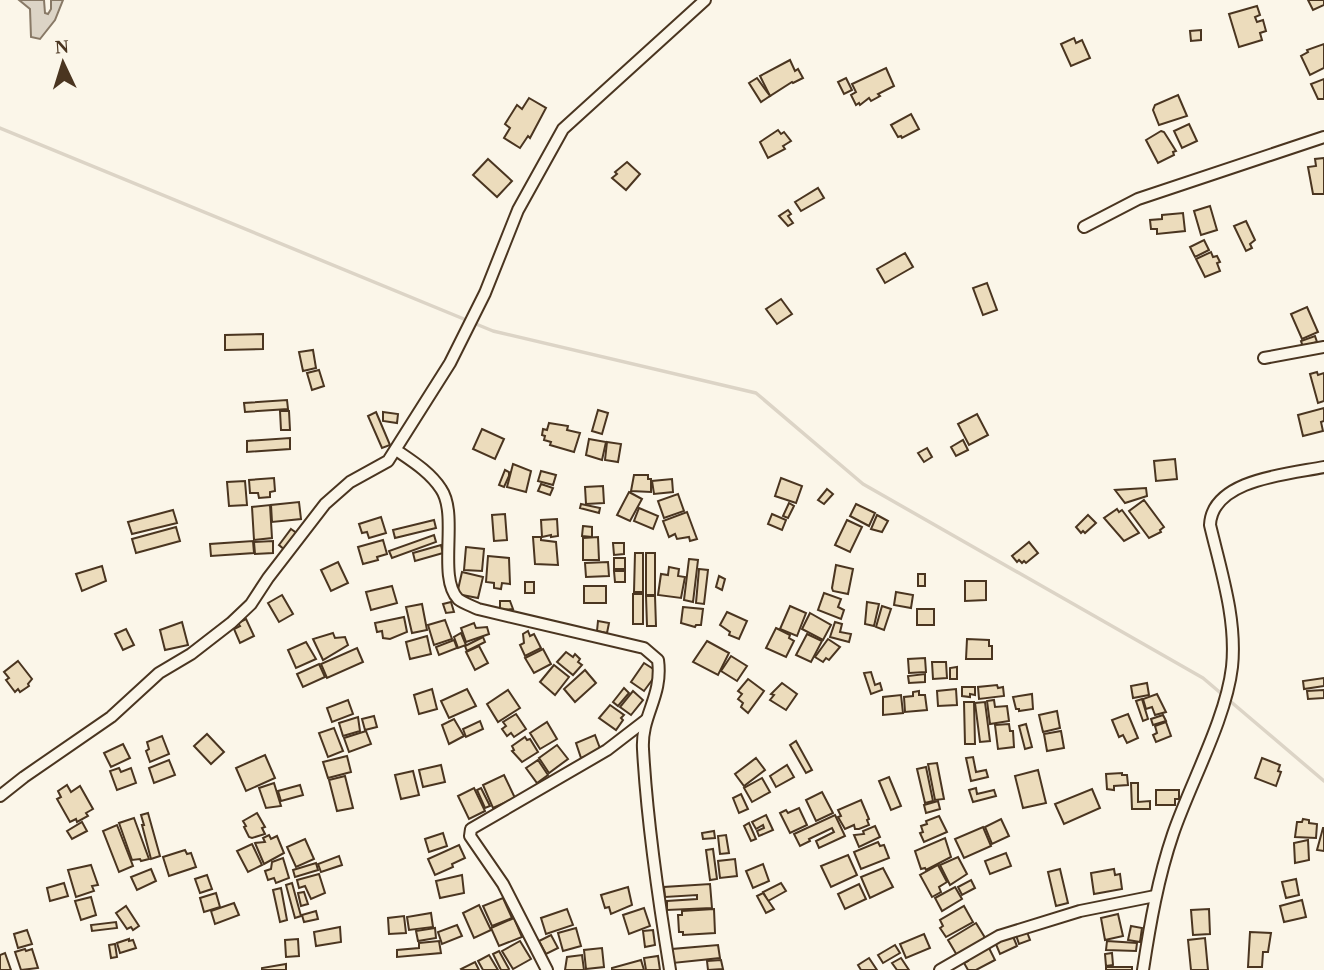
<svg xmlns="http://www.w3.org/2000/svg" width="1324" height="970" font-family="Georgia,serif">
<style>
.water{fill:#dcd4c6;stroke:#887966;stroke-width:2}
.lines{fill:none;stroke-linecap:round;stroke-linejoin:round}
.stream{stroke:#dcd4c6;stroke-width:3.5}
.building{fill:#ecdcbc;stroke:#4a3520;stroke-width:2}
.minor-casing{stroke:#4a3520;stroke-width:14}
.minor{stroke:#fbf6e9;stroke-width:10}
</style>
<rect width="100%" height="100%" fill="#fbf6e9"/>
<path class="water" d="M 19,0 L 44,0 L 45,13 L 48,14 L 51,9 L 51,0 L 63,0 L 55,20 L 40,39 L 31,37 L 30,9 Z"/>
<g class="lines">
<path class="stream" d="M 0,128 L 493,331 L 756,393 L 863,484 L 1203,678 L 1324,781"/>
</g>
<g class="building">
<path d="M 1308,0 L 1324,0 L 1324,5 L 1313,10 Z"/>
<path d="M 1257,6 L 1260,15 L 1255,17 L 1257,22 L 1263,20 L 1266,31 L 1260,33 L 1262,40 L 1239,47 L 1229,14 Z"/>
<path d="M 1201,30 L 1201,40 L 1191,41 L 1190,31 Z"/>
<path d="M 1074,38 L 1076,43 L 1082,40 L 1090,58 L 1071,66 L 1061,44 Z"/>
<path d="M 1324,44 L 1324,68 L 1310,75 L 1301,56 L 1308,52 L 1307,50 Z"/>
<path d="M 790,60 L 795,71 L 798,69 L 803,78 L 793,83 L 792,82 L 770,96 L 760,76 Z"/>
<path d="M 886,68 L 894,86 L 878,94 L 880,96 L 871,101 L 869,98 L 860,105 L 859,103 L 856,105 L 851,95 L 856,92 L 852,84 Z"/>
<path d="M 757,78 L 770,96 L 761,102 L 749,83 Z"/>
<path d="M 846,78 L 852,90 L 844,94 L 838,82 Z"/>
<path d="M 1324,79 L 1324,99 L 1318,99 L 1311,84 Z"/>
<path d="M 1178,95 L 1187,116 L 1159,125 L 1153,110 L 1155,105 Z"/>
<path d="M 529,98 L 546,108 L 530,138 L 528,136 L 520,148 L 504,138 L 510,128 L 505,124 L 517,105 L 522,109 Z"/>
<path d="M 911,114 L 919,129 L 902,138 L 901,136 L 898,137 L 891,125 Z"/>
<path d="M 1189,124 L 1197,141 L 1182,148 L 1174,131 Z"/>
<path d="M 778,130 L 781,134 L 784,132 L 791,141 L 783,146 L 785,149 L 768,158 L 760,142 Z"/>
<path d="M 1161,131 L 1164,132 L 1176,151 L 1173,152 L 1174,155 L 1158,163 L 1146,140 Z"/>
<path d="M 1324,158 L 1324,194 L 1313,194 L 1308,167 L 1316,166 L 1315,159 Z"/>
<path d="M 488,159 L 512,181 L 497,197 L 473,175 Z"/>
<path d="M 627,162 L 640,174 L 626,190 L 612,178 L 617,174 L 615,172 Z"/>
<path d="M 818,188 L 824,198 L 801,211 L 795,202 Z"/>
<path d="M 1210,206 L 1217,230 L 1201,235 L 1194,211 Z"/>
<path d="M 788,210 L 791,214 L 788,216 L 793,223 L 788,226 L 779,216 Z"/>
<path d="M 1183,213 L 1185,231 L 1157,234 L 1157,229 L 1151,229 L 1150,220 L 1162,219 L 1162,215 Z"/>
<path d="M 1246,221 L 1255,240 L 1250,244 L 1252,248 L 1246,251 L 1234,226 Z"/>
<path d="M 1204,240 L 1209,250 L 1195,257 L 1190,247 Z"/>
<path d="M 1211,252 L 1213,257 L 1217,256 L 1220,262 L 1217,263 L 1220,271 L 1205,277 L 1196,259 Z"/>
<path d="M 905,253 L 913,267 L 885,283 L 877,269 Z"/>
<path d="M 987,283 L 997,310 L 983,315 L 973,288 Z"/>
<path d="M 781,299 L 792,314 L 777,324 L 766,309 Z"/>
<path d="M 1307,307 L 1318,332 L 1302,339 L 1291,314 Z"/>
<path d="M 263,334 L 263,349 L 225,350 L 225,335 Z"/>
<path d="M 1315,336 L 1317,342 L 1303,347 L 1301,341 Z"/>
<path d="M 313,350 L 316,368 L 303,371 L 299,352 Z"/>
<path d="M 319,370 L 324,386 L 312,390 L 307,373 Z"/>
<path d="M 1317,372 L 1318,375 L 1324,373 L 1324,401 L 1318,403 L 1310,374 Z"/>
<path d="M 287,400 L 288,409 L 245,412 L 244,403 Z"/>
<path d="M 1324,408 L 1324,421 L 1321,422 L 1323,431 L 1303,436 L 1298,415 Z"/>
<path d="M 598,410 L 608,413 L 602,434 L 592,431 Z"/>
<path d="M 280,411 L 289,411 L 290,430 L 281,430 Z"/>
<path d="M 376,412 L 390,445 L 382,448 L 368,416 Z"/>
<path d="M 383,412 L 398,414 L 397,423 L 383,421 Z"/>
<path d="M 977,414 L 988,435 L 969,445 L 958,424 Z"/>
<path d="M 549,423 L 568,426 L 567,430 L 580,433 L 574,452 L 550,445 L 551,442 L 544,440 L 545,436 L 542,435 L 543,429 L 547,430 Z"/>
<path d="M 482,429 L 504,439 L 495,459 L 473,449 Z"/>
<path d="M 290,438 L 290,449 L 247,452 L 247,441 Z"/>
<path d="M 589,439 L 606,442 L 602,460 L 586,455 Z"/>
<path d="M 963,440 L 968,450 L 956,456 L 951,447 Z"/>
<path d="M 607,442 L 621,444 L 618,462 L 605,460 Z"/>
<path d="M 927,448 L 932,457 L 924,462 L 918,453 Z"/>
<path d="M 1175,459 L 1177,479 L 1156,481 L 1154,461 Z"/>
<path d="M 513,464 L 531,471 L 526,492 L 507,487 Z"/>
<path d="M 505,470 L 509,472 L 509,476 L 504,487 L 499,485 Z"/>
<path d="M 541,471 L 556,475 L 553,485 L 538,481 Z"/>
<path d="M 634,475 L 648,475 L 648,479 L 651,479 L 651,492 L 631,491 Z"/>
<path d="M 274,478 L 275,491 L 270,492 L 270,497 L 259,498 L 258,493 L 250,493 L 249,480 Z"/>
<path d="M 781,478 L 802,486 L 796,503 L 775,496 Z"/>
<path d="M 672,479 L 673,492 L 654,494 L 652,481 Z"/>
<path d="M 245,481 L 247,505 L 229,506 L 227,482 Z"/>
<path d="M 541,484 L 553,488 L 550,495 L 538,491 Z"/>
<path d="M 603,486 L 604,503 L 586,504 L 585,487 Z"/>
<path d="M 1146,488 L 1147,496 L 1125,503 L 1115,490 Z"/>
<path d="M 827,489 L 833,494 L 824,504 L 818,500 Z"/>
<path d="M 629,492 L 642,499 L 630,521 L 617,515 Z"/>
<path d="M 678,494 L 684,511 L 664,518 L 658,501 Z"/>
<path d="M 1144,500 L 1164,527 L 1160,530 L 1161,532 L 1149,538 L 1129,511 Z"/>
<path d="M 299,502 L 301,519 L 272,522 L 271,505 Z"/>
<path d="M 789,503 L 794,506 L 788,518 L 783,516 Z"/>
<path d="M 581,504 L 600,508 L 599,513 L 580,508 Z"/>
<path d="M 856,504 L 875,513 L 869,526 L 850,516 Z"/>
<path d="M 270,505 L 272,538 L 254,540 L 252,507 Z"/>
<path d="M 639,508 L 658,516 L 653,529 L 634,521 Z"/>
<path d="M 1117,509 L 1119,512 L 1122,510 L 1139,533 L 1124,541 L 1104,518 Z"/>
<path d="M 173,510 L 177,523 L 132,534 L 128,522 Z"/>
<path d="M 687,512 L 697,539 L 690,541 L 689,537 L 677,539 L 675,534 L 669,537 L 663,521 Z"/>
<path d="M 505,514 L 507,540 L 494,541 L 492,515 Z"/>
<path d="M 772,514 L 786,520 L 782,530 L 768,524 Z"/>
<path d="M 877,515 L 888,521 L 882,532 L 871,529 Z"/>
<path d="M 1088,515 L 1096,523 L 1085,533 L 1083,531 L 1081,533 L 1076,527 Z"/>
<path d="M 381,517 L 386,533 L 369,538 L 367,532 L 362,533 L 359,524 Z"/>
<path d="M 557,519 L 558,536 L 551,537 L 551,535 L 542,537 L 541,520 Z"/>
<path d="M 434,520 L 436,528 L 395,538 L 393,530 Z"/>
<path d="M 847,520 L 862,527 L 850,552 L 835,545 Z"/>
<path d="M 583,526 L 592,527 L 592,537 L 582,536 Z"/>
<path d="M 176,527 L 180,541 L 136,553 L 132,539 Z"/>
<path d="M 291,529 L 298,534 L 285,550 L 279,545 Z"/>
<path d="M 434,535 L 436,542 L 392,558 L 389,551 Z"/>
<path d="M 533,537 L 541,537 L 541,540 L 556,542 L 558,565 L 535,564 Z"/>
<path d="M 598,537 L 599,560 L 583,560 L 583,538 Z"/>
<path d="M 383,540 L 387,554 L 377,557 L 378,560 L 363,564 L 358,547 Z"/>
<path d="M 253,541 L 254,553 L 211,556 L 210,544 Z"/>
<path d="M 273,541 L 273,553 L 255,554 L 254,542 Z"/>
<path d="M 1029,542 L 1038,553 L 1026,563 L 1024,561 L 1022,563 L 1019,560 L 1017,562 L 1012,556 Z"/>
<path d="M 613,543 L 624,543 L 624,554 L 614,555 Z"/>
<path d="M 441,545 L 443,553 L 415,561 L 413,553 Z"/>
<path d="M 466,547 L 484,549 L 482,571 L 464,570 Z"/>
<path d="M 635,553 L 643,553 L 643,592 L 634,592 Z"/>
<rect x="646" y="553" width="9" height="42"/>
<path d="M 488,556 L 509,558 L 510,584 L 502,583 L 501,589 L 494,588 L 494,583 L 486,582 Z"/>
<rect x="614" y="558" width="11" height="11"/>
<path d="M 689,559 L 698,560 L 693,602 L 684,600 Z"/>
<path d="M 338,562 L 348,583 L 331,591 L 321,570 Z"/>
<path d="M 608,562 L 609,576 L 586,577 L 585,563 Z"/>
<path d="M 836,565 L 853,569 L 848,594 L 833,591 L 832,588 Z"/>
<path d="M 102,566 L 106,581 L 82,591 L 76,574 Z"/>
<path d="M 669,567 L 679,569 L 678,576 L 685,577 L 681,598 L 658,595 L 661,574 L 668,575 Z"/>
<path d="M 699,569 L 708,570 L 704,604 L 696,603 Z"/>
<path d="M 614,571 L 625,571 L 625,582 L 615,582 Z"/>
<path d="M 462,572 L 483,577 L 478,598 L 457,594 Z"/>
<rect x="918" y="574" width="7" height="12"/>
<path d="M 719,576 L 725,579 L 722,590 L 716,587 Z"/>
<path d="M 965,581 L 986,581 L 986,600 L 965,601 Z"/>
<rect x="525" y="582" width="9" height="11"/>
<path d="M 392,586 L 397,603 L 371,610 L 366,592 Z"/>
<rect x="584" y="586" width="22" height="17"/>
<path d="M 896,592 L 913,595 L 911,608 L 894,605 Z"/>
<path d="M 824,593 L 841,599 L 838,607 L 844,610 L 841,619 L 818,610 Z"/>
<rect x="633" y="594" width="10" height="30"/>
<path d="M 282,595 L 293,614 L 279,622 L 268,603 Z"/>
<path d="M 646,596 L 655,596 L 656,626 L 647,626 Z"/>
<path d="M 500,601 L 510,601 L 513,609 L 500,610 Z"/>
<path d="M 451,602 L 454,612 L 446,613 L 443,604 Z"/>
<path d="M 867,602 L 879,604 L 874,626 L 865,624 Z"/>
<path d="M 422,604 L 427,630 L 412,633 L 406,607 Z"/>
<path d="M 790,606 L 806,613 L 797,636 L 780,629 Z"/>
<path d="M 882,606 L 891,609 L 884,630 L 876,627 Z"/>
<path d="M 683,607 L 703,609 L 701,625 L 696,625 L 695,627 L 681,623 Z"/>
<rect x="917" y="609" width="17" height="16"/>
<path d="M 727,612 L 747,621 L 739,639 L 729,635 L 730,632 L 720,625 Z"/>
<path d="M 810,613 L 831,625 L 823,640 L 802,629 Z"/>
<path d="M 404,617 L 407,632 L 390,639 L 383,638 L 382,631 L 377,632 L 375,623 Z"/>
<path d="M 246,619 L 254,636 L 240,643 L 234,629 L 240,626 L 238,623 Z"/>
<path d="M 445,620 L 452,639 L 434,645 L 428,625 Z"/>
<path d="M 598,621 L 609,623 L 607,633 L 597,631 Z"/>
<path d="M 182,622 L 188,645 L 165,650 L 160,630 Z"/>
<path d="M 835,622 L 842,624 L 840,632 L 851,634 L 849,642 L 830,637 Z"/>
<path d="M 474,623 L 476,628 L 487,627 L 489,634 L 466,642 L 461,628 Z"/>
<path d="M 776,628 L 790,635 L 789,638 L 794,641 L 786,657 L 766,648 Z"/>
<path d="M 126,629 L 134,645 L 123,650 L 115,634 Z"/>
<path d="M 528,631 L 530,636 L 534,634 L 541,648 L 525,656 L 520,645 L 524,643 L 523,634 Z"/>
<path d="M 333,633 L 335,638 L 345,637 L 348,645 L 323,660 L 313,639 Z"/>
<path d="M 461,633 L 466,645 L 458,648 L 454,637 Z"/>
<path d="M 807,634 L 822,641 L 811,662 L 796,655 Z"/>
<path d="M 427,636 L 431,654 L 410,659 L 406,642 Z"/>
<path d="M 483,637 L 485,642 L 467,651 L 465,646 Z"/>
<path d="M 828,639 L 840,647 L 829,660 L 826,658 L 823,662 L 815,657 Z"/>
<path d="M 967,639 L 989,640 L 989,646 L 992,646 L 992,659 L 966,659 Z"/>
<path d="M 454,640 L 457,648 L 439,655 L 436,647 Z"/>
<path d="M 707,641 L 729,653 L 718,675 L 693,662 Z"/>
<path d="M 306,642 L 316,659 L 296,668 L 288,650 Z"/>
<path d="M 479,646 L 488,663 L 475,670 L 466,652 Z"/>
<path d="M 357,648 L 363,662 L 327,678 L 321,664 Z"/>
<path d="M 543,649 L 551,664 L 534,673 L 525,658 Z"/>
<path d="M 566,652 L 573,657 L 575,654 L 580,659 L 578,662 L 582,665 L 573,675 L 557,662 Z"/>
<path d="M 731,656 L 747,666 L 737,681 L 721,671 Z"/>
<path d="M 925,658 L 926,672 L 909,673 L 908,659 Z"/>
<path d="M 18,661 L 32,679 L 28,684 L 29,686 L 20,692 L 18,689 L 15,692 L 6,680 L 9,678 L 4,672 Z"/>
<path d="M 932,662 L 946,662 L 947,678 L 933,679 Z"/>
<path d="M 644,663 L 658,672 L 644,691 L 631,682 Z"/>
<path d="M 319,664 L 325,677 L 303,687 L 297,674 Z"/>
<path d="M 554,665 L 569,677 L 555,695 L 540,682 Z"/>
<path d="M 957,667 L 957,679 L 950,679 L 950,668 Z"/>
<path d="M 585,670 L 596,683 L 575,702 L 564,689 Z"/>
<path d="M 871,672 L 875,685 L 880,683 L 882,690 L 871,694 L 864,673 Z"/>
<path d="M 925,674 L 925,682 L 909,683 L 908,676 Z"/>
<path d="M 1324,678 L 1324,686 L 1304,689 L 1303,681 Z"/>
<path d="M 748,679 L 764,691 L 748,713 L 741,707 L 743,703 L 738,699 L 742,694 L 738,691 Z"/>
<path d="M 782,683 L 797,694 L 786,710 L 770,700 L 774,695 L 771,694 Z"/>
<path d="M 1147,683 L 1149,695 L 1133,698 L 1131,686 Z"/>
<path d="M 997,685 L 998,688 L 1003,687 L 1004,696 L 979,699 L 978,687 Z"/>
<path d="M 962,687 L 975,687 L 975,695 L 970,694 L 970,697 L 962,696 Z"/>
<path d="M 624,688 L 629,693 L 618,706 L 613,702 Z"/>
<path d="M 432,689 L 437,709 L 419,714 L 414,695 Z"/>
<path d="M 467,689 L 476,706 L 449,718 L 441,701 Z"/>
<path d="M 956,689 L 957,705 L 938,706 L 937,691 Z"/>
<path d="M 508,690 L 520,708 L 498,722 L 487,704 Z"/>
<path d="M 1324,690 L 1324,698 L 1308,699 L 1307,691 Z"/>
<path d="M 633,691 L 643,700 L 631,715 L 620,707 Z"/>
<path d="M 919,691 L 919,695 L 925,695 L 927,710 L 905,712 L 904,697 L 913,696 L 913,692 Z"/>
<path d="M 1032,694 L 1033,709 L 1019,711 L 1019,709 L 1016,709 L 1013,697 Z"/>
<path d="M 1157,694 L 1166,712 L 1155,715 L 1152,707 L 1146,709 L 1143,699 Z"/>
<path d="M 901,695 L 903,713 L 883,715 L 883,697 Z"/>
<path d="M 1142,699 L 1148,719 L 1143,721 L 1136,701 Z"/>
<path d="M 348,700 L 353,714 L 332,722 L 327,708 Z"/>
<path d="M 994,700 L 995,707 L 1007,706 L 1009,721 L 990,724 L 987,701 Z"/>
<path d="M 964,702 L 974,702 L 975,744 L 965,744 Z"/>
<path d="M 985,702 L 990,741 L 980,742 L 975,703 Z"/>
<path d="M 610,705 L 624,715 L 621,718 L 623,720 L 616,730 L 599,718 Z"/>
<path d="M 1057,711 L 1060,728 L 1043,732 L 1039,715 Z"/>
<path d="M 516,714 L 526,729 L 514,737 L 511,733 L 507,736 L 502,729 L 506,726 L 503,722 Z"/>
<path d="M 1128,714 L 1138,738 L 1127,743 L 1123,735 L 1119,737 L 1112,720 Z"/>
<path d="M 1163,715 L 1166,721 L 1153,725 L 1151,719 Z"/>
<path d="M 374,716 L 377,727 L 365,730 L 362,719 Z"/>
<path d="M 358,717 L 360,731 L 343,736 L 339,723 Z"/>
<path d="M 454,719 L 464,736 L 449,744 L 442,725 Z"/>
<path d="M 480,721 L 483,729 L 466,737 L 463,729 Z"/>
<path d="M 547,722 L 557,739 L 540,749 L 530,733 Z"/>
<path d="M 1166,722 L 1171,736 L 1156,742 L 1153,735 L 1157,733 L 1155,726 Z"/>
<path d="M 1009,724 L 1010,731 L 1013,731 L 1014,747 L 998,749 L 995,725 Z"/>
<path d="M 1026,724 L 1032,747 L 1025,749 L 1019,726 Z"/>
<path d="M 334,728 L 343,751 L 328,757 L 319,733 Z"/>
<path d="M 366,731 L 371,744 L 349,752 L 344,738 Z"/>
<path d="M 1061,731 L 1064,748 L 1047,751 L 1044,734 Z"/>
<path d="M 207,734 L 224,752 L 211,764 L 194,746 Z"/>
<path d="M 595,735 L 601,751 L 581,758 L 576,743 Z"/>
<path d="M 162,736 L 169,754 L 150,762 L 146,751 L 149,749 L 147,742 Z"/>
<path d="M 525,737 L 527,740 L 530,739 L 538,752 L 522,762 L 512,751 L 514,750 L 512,746 Z"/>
<path d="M 796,741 L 812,770 L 806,773 L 790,745 Z"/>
<path d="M 123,744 L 130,758 L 111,767 L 104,753 Z"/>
<path d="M 557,745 L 568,759 L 549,773 L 539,758 Z"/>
<path d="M 265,755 L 275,778 L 246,791 L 236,768 Z"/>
<path d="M 347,756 L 351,772 L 328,778 L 323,762 Z"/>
<path d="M 973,757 L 976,772 L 986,770 L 988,777 L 971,781 L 966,758 Z"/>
<path d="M 756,758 L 765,770 L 744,786 L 735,774 Z"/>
<path d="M 1262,758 L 1280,765 L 1278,771 L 1281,772 L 1276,786 L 1255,778 Z"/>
<path d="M 169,760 L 175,775 L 154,783 L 149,768 Z"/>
<path d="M 538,760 L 548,775 L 537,783 L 526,768 Z"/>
<path d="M 937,763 L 944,799 L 935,800 L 928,764 Z"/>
<path d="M 441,765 L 445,782 L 423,787 L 419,770 Z"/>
<path d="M 787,765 L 794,777 L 776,787 L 770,776 Z"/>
<path d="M 926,767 L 933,801 L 925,803 L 917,769 Z"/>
<path d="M 119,768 L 121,772 L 131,768 L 136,783 L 117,790 L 110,771 Z"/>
<path d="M 1038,770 L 1046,803 L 1023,808 L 1015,776 Z"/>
<path d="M 413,771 L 419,795 L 401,799 L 395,775 Z"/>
<path d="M 1122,773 L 1122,775 L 1127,775 L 1128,785 L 1114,786 L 1114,790 L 1107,789 L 1106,774 Z"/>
<path d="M 504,775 L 515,798 L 493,808 L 483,785 Z"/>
<path d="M 345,776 L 353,808 L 337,811 L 329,780 Z"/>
<path d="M 889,777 L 901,806 L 891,810 L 879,781 Z"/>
<path d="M 762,778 L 770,792 L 752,802 L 744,788 Z"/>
<path d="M 274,783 L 281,806 L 266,808 L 259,788 Z"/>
<path d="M 1131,783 L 1138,783 L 1138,802 L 1150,801 L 1150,809 L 1132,809 Z"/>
<path d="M 67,785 L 71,792 L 80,786 L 93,809 L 86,813 L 88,816 L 77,822 L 76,819 L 70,822 L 57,799 L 61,797 L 58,791 Z"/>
<path d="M 300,785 L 303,795 L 281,801 L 278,791 Z"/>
<path d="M 474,788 L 485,811 L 469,819 L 458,796 Z"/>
<path d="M 481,788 L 490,806 L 485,808 L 477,790 Z"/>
<path d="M 976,788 L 977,794 L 994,790 L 996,796 L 973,802 L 969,790 Z"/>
<path d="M 1092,789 L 1100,808 L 1064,824 L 1055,804 Z"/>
<path d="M 1156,790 L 1179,790 L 1179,799 L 1175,799 L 1175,805 L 1156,805 Z"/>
<path d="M 822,792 L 833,813 L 816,821 L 806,800 Z"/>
<path d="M 741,794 L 748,809 L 739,813 L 733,798 Z"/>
<path d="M 861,800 L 869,819 L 867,820 L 869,825 L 859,829 L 855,829 L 854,825 L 845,829 L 838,817 L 841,816 L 838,810 Z"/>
<path d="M 938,801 L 940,809 L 926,813 L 924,805 Z"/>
<path d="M 799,808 L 807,825 L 790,833 L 780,813 L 786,810 L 788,813 Z"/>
<path d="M 148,813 L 160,856 L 151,859 L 142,825 L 144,825 L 141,815 Z"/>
<path d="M 257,813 L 265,827 L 262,828 L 265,834 L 252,838 L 249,837 L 244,827 L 246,826 L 243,821 Z"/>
<path d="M 766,815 L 773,830 L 759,836 L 757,831 L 764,828 L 763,825 L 756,829 L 752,822 Z"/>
<path d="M 835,815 L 845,836 L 819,848 L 816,841 L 834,832 L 832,828 L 809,839 L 810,841 L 800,846 L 794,834 Z"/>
<path d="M 939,816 L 947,832 L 924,842 L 920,833 L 923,832 L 921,826 L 927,824 L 926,821 Z"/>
<path d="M 134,818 L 149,859 L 141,861 L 140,859 L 132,860 L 119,823 Z"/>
<path d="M 1001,819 L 1009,836 L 992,844 L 985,827 Z"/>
<path d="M 1303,819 L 1309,820 L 1309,823 L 1317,824 L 1316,838 L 1295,837 L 1297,822 L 1302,822 Z"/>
<path d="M 82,822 L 87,831 L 72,839 L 67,831 Z"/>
<path d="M 749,823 L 756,839 L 751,841 L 744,826 Z"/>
<path d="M 117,825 L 133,866 L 119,872 L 103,831 Z"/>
<path d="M 875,826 L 880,837 L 859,847 L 854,835 L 864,834 L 863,831 Z"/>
<path d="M 983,827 L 991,846 L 964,858 L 955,839 Z"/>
<path d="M 1323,828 L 1324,828 L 1324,851 L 1317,850 Z"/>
<path d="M 714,831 L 715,838 L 703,839 L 702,833 Z"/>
<path d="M 443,833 L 447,846 L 429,852 L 425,839 Z"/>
<path d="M 269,835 L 271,839 L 277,836 L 284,853 L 264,864 L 255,843 L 265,842 L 263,838 Z"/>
<path d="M 726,835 L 729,853 L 720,854 L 718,836 Z"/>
<path d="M 945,838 L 951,857 L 926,870 L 925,868 L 921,869 L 915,851 Z"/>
<path d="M 305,839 L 314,859 L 296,867 L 287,847 Z"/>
<path d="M 1308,840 L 1309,860 L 1295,863 L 1294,843 Z"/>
<path d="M 878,842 L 880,846 L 884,845 L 889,858 L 861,869 L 854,852 Z"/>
<path d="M 252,844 L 262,865 L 248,872 L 237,851 Z"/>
<path d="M 459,845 L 465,858 L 452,864 L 453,867 L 435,875 L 428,859 Z"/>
<path d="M 713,849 L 717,879 L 710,880 L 706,850 Z"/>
<path d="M 185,850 L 187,854 L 191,853 L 196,867 L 169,876 L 163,857 Z"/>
<path d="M 1006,853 L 1011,866 L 990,874 L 985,861 Z"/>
<path d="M 848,855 L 857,875 L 831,887 L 821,866 Z"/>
<path d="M 339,856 L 342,865 L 321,872 L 318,864 Z"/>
<path d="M 958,857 L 967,874 L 950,885 L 940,865 Z"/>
<path d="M 283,858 L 289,878 L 276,883 L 274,878 L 268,880 L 265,871 L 271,869 L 272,862 Z"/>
<path d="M 735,859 L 737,876 L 720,878 L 718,861 Z"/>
<path d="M 316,863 L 318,870 L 295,877 L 293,870 Z"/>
<path d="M 763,864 L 769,881 L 753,888 L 746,871 Z"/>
<path d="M 91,865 L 98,885 L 92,886 L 94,891 L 76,897 L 68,870 Z"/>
<path d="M 938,865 L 947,882 L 939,887 L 941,892 L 932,897 L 920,875 Z"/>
<path d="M 883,868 L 893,887 L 870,898 L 861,877 Z"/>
<path d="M 151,869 L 156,881 L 137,890 L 131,877 Z"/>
<path d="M 1060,869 L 1068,903 L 1056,906 L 1048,872 Z"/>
<path d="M 1114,869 L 1115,875 L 1120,874 L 1122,889 L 1094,894 L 1091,873 Z"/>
<path d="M 319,874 L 325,893 L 311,899 L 305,886 L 299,888 L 297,880 Z"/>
<path d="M 207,875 L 212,889 L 200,893 L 195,879 Z"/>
<path d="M 462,875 L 464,893 L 440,898 L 436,881 Z"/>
<path d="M 1296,879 L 1299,895 L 1286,898 L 1282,882 Z"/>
<path d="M 971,880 L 975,888 L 962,895 L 958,887 Z"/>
<path d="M 64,883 L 68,896 L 50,901 L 47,888 Z"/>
<path d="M 292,883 L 301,916 L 295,918 L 286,885 Z"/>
<path d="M 781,883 L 786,891 L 768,901 L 763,892 Z"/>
<path d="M 710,884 L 712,908 L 667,910 L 667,901 L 697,899 L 697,895 L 665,897 L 664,887 Z"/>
<path d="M 859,884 L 866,899 L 845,909 L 838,894 Z"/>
<path d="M 628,887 L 632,905 L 611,914 L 609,907 L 605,908 L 601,895 Z"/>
<path d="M 955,887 L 962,899 L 942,911 L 935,898 Z"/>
<path d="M 281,888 L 287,920 L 280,922 L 273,890 Z"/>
<path d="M 304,892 L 308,904 L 301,906 L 298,893 Z"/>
<path d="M 216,893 L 220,907 L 204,912 L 200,898 Z"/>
<path d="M 763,893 L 774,909 L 766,913 L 757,896 Z"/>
<path d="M 91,897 L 96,915 L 81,920 L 75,901 Z"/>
<path d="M 503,898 L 512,918 L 492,926 L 483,906 Z"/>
<path d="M 1302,900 L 1306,917 L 1284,922 L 1280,906 Z"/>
<path d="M 234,903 L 239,915 L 215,924 L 211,911 Z"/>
<path d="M 479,905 L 491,930 L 474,938 L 463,913 Z"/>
<path d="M 126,906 L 139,926 L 133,930 L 131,927 L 127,929 L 116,913 Z"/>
<path d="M 964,906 L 973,922 L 946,937 L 940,928 L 943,926 L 940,920 Z"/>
<path d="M 644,908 L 650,926 L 629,934 L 623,915 Z"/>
<path d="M 567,909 L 573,925 L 546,934 L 541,918 Z"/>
<path d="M 714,909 L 715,933 L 683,935 L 683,932 L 679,932 L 678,915 L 682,915 L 682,911 Z"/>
<path d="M 1209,909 L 1210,934 L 1193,935 L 1191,910 Z"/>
<path d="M 316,911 L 318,919 L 304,922 L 302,915 Z"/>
<path d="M 431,913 L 433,927 L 409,930 L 407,917 Z"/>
<path d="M 1118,914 L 1123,936 L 1105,940 L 1101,918 Z"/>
<path d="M 404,916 L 406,933 L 389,934 L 388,918 Z"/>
<path d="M 514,918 L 522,937 L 499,946 L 491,928 Z"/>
<path d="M 116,922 L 117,928 L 92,931 L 91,925 Z"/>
<path d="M 976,923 L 987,941 L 958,957 L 948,940 Z"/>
<path d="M 457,925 L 462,936 L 442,944 L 438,932 Z"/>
<path d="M 1131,926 L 1142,928 L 1140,942 L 1128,940 Z"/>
<path d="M 340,927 L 341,942 L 316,946 L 314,932 Z"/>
<path d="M 435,928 L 436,938 L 418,941 L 416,931 Z"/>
<path d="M 576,928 L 581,946 L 563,951 L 558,933 Z"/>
<path d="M 27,930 L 32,944 L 18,948 L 14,934 Z"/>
<path d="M 653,930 L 655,945 L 645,947 L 643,931 Z"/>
<path d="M 1027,932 L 1030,940 L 1019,944 L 1016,935 Z"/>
<path d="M 1250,932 L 1271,933 L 1268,952 L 1263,952 L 1262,967 L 1248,967 Z"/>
<path d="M 924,934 L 930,948 L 906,958 L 900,944 Z"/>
<path d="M 1012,934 L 1017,946 L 1000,954 L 995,942 Z"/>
<path d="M 551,935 L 558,948 L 546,954 L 539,941 Z"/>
<path d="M 1205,938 L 1208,970 L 1191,970 L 1188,940 Z"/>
<path d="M 129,939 L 129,941 L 133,940 L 136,948 L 120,953 L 117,943 Z"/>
<path d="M 298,939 L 299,956 L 286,957 L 285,940 Z"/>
<path d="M 439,941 L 441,953 L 397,957 L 397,950 L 419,948 L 419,943 Z"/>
<path d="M 520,941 L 531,959 L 513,969 L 502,951 Z"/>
<path d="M 1107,941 L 1137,943 L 1136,951 L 1106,950 Z"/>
<path d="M 115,944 L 117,957 L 111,958 L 109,945 Z"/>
<path d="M 718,945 L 720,958 L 673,963 L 672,949 Z"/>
<path d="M 895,945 L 900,953 L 883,963 L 878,955 Z"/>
<path d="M 988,946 L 995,960 L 976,970 L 968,970 L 964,963 L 968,961 L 966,957 Z"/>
<path d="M 602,948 L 604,967 L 586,969 L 584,950 Z"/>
<path d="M 25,949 L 26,951 L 32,949 L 38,968 L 21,970 L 15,952 Z"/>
<path d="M 499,951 L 509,969 L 508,970 L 501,970 L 493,954 Z"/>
<path d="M 5,953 L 11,970 L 0,970 L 0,955 Z"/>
<path d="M 1112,953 L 1113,965 L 1106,966 L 1105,954 Z"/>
<path d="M 489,955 L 498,970 L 483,970 L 478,961 Z"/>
<path d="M 582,955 L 584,970 L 565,970 L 567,957 Z"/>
<path d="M 658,956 L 660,970 L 646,970 L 644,958 Z"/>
<path d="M 869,958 L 877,970 L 861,970 L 858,965 Z"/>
<path d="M 901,958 L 909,970 L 897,970 L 892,963 Z"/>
<path d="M 641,960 L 644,970 L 612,970 L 612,968 Z"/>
<path d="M 721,960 L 723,969 L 708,970 L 707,961 Z"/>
<path d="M 475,962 L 479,970 L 462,970 L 461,969 Z"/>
<path d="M 286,964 L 286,970 L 262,970 L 262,968 Z"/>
<rect x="1106" y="967" width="26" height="3"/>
</g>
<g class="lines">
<defs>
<g id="minor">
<path d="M 1084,227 L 1138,199 L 1324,137"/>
<path d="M 1264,358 L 1324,347"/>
<path d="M 396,450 C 412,461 430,472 441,489 C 459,515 437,577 458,599 C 463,603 472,606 478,609 L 644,648 L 658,660 C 663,697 641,715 643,749 C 647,823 658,897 670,970"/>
<path d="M 0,796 L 24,777 L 111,717 L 159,673 L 191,654 L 231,623 L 251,604 L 268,578 L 325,504 L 350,482 L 388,461 L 450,363 L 485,293 L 518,210 L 563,129 L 705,0"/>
<path d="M 547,970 L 503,884 L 470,836 L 471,829 L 607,750 L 646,720"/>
<path d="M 940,970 L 999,936 L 1080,911 L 1155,896"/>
<path d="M 1143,970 C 1150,924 1158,878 1173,834 C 1190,784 1226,719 1232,667 C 1237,620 1221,571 1210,525 C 1212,479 1289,474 1324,467"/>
</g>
</defs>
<use href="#minor" class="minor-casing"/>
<use href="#minor" class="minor"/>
</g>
<g transform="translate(63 63) rotate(356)" stroke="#fbf6e9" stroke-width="5" paint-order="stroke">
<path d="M0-5L12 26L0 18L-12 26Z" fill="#4a3520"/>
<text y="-10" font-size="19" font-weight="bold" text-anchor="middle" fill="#4a3520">N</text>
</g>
</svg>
